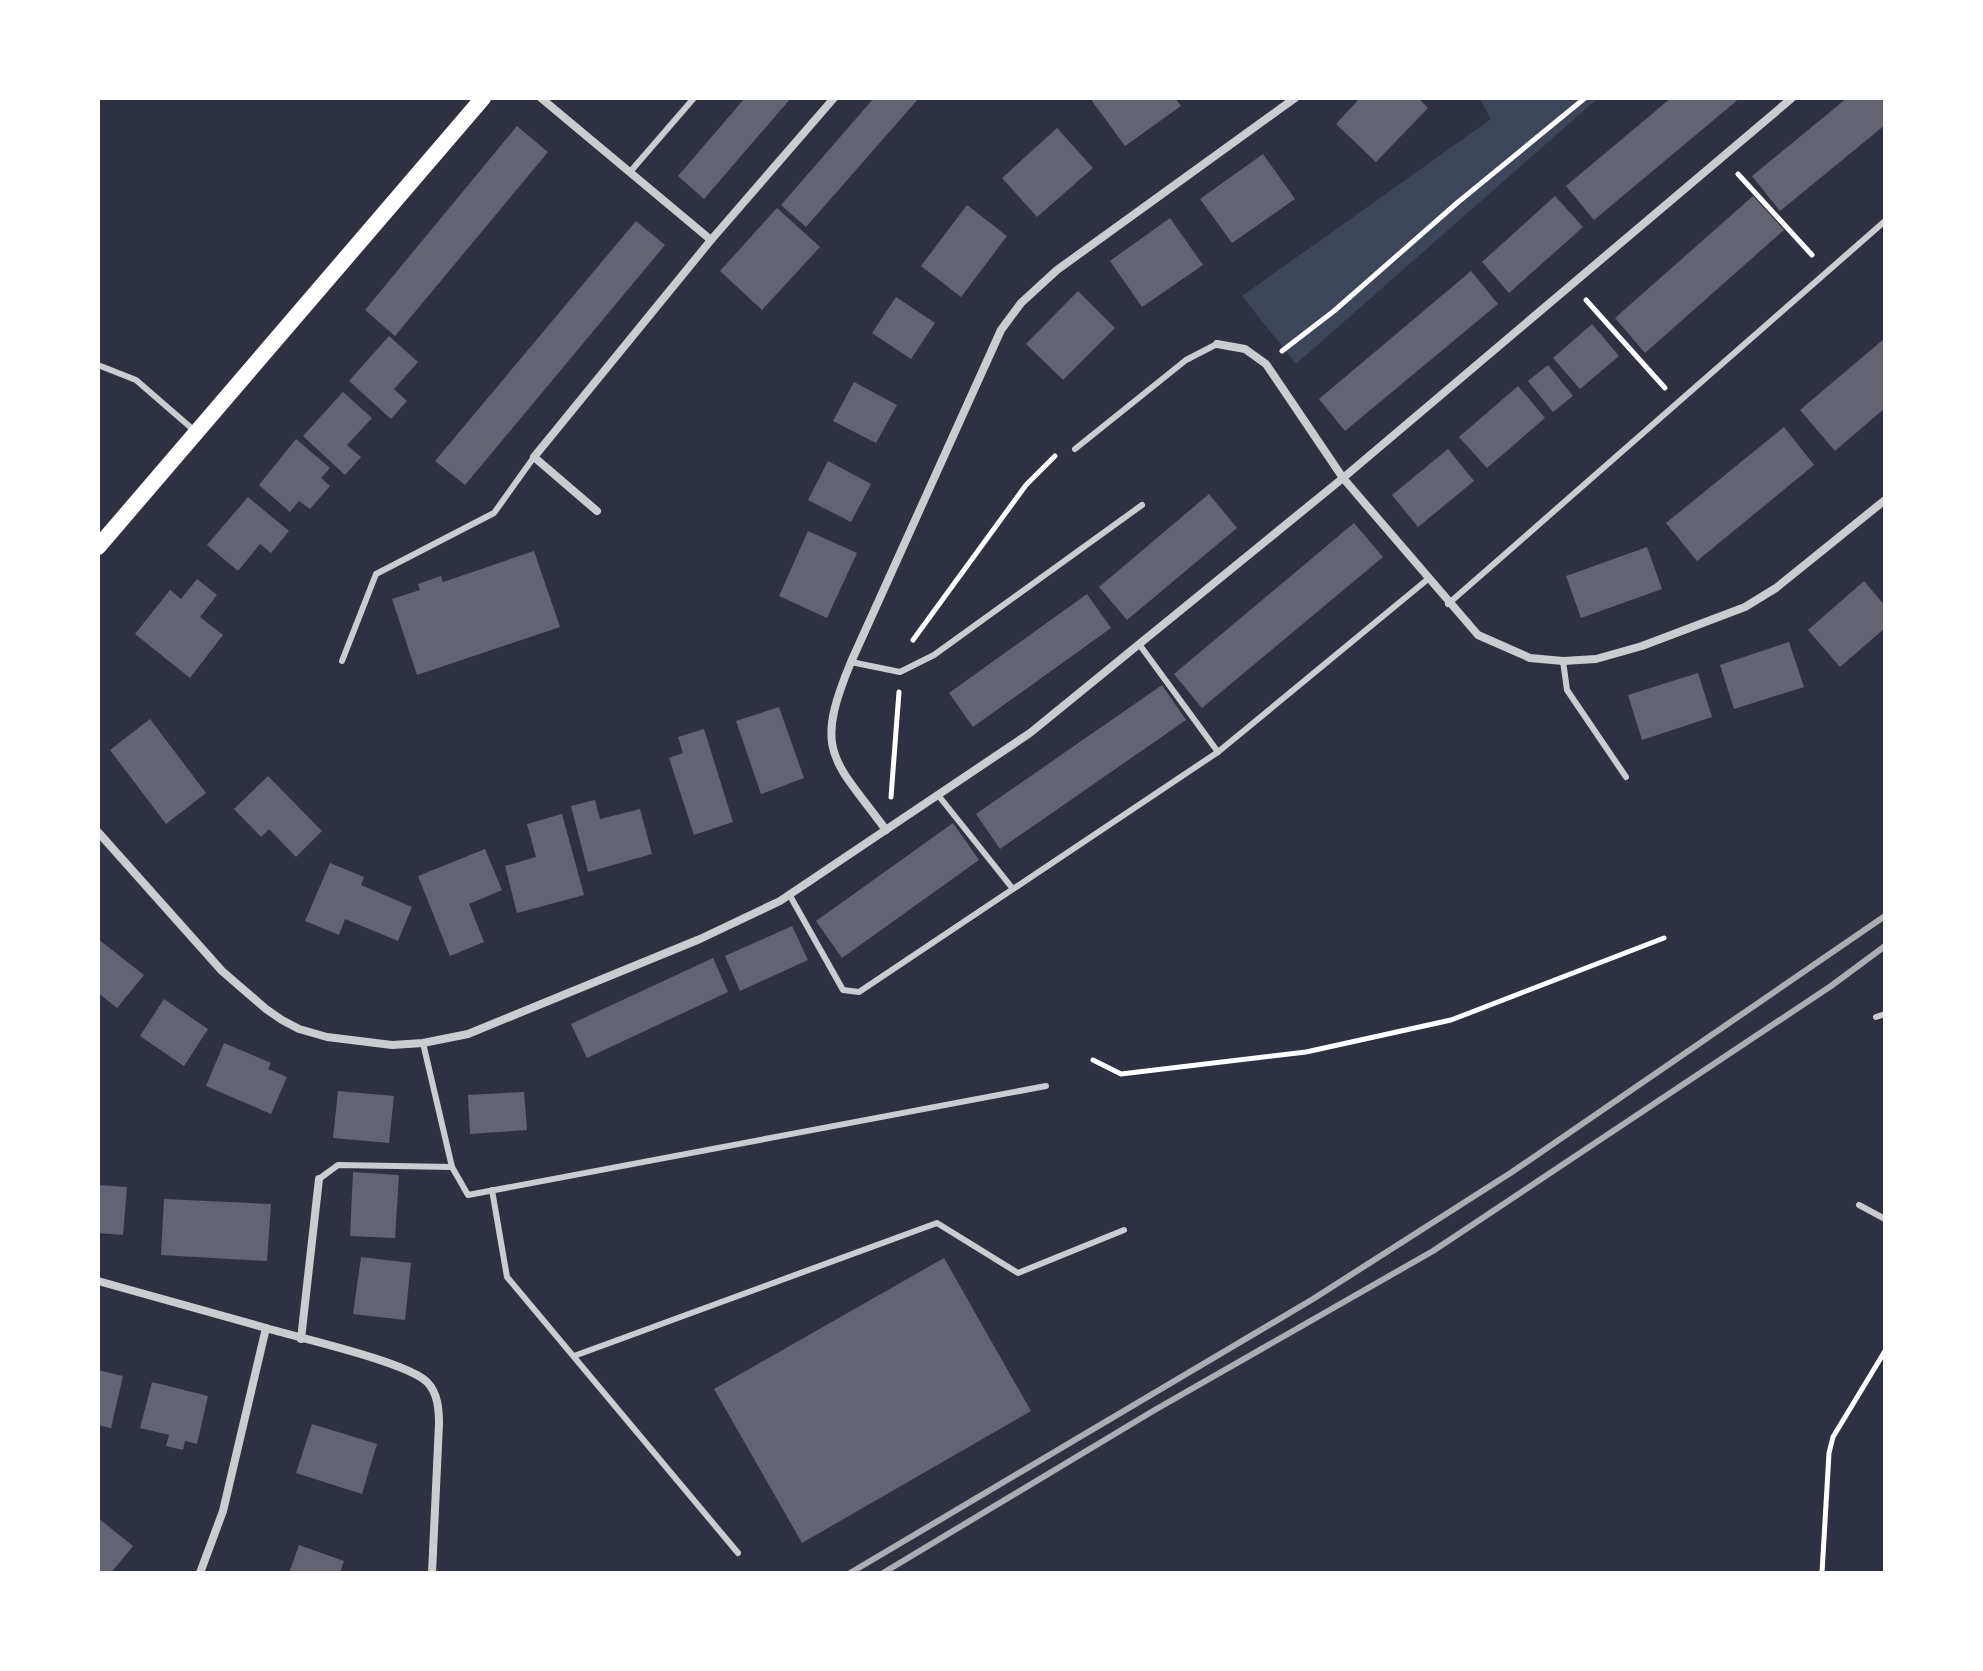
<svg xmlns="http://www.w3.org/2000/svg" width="1983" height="1671" font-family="'IBM Plex Sans',sans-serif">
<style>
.green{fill:#3c4559}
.building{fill:#626471}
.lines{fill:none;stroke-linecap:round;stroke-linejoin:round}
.path{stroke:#fff;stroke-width:5}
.service{stroke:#caccd0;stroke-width:6}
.minor{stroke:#caccd0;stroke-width:8}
.secondary{stroke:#fff;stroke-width:16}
.rail{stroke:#abadb3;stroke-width:6}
</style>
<rect width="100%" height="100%" fill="#2d3142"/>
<path class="green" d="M 1479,98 L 1598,98 L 1296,364 L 1242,296 L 1491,119 Z"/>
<g class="building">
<path d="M 745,98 L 791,98 L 704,199 L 678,176 Z"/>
<path d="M 874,98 L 919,98 L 806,227 L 781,205 Z"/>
<path d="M 1095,98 L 1175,98 L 1181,106 L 1125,146 L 1092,101 Z"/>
<path d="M 1360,98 L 1418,98 L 1428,108 L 1376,162 L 1336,124 Z"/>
<path d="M 1671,98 L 1740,98 L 1594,220 L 1566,186 Z"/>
<path d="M 1847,98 L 1885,98 L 1885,125 L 1780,211 L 1752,176 Z"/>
<path d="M 517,126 L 548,152 L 395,336 L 365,310 Z"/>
<path d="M 1057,128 L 1093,168 L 1037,217 L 1002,178 Z"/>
<path d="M 1263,154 L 1295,199 L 1232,243 L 1200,199 Z"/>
<path d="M 1555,196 L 1583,227 L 1509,293 L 1482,262 Z"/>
<path d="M 1753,196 L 1784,230 L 1645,353 L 1615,318 Z"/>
<path d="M 967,205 L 1007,236 L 961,297 L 921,266 Z"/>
<path d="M 777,208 L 820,247 L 762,310 L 720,271 Z"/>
<path d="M 1170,218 L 1203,265 L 1142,307 L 1110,261 Z"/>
<path d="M 636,221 L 665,245 L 465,485 L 435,461 Z"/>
<path d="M 1471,271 L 1498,304 L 1345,431 L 1319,399 Z"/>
<path d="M 1078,291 L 1115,328 L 1063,380 L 1026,344 Z"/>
<path d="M 896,297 L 935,323 L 911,359 L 872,333 Z"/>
<path d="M 1592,324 L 1619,356 L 1580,389 L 1553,358 Z"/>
<path d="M 389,336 L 418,362 L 394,389 L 407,401 L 391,419 L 349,381 Z"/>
<path d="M 1885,338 L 1885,408 L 1835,451 L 1800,410 Z"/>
<path d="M 1548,365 L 1573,396 L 1553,412 L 1528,381 Z"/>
<path d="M 854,382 L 897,405 L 876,443 L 833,421 Z"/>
<path d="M 1518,386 L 1545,418 L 1487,468 L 1459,437 Z"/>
<path d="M 343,392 L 372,418 L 347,445 L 361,457 L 345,475 L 303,436 Z"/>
<path d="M 1784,427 L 1814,465 L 1697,561 L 1666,523 Z"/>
<path d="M 296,439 L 330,468 L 321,478 L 330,486 L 310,509 L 299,501 L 290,512 L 259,485 Z"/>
<path d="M 1448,449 L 1474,481 L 1418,527 L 1392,495 Z"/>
<path d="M 828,461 L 871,484 L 851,522 L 808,500 Z"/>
<path d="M 1209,494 L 1237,528 L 1127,620 L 1099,587 Z"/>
<path d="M 248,497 L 289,531 L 271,553 L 260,544 L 238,571 L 207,545 Z"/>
<path d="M 1354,523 L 1383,557 L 1202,708 L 1174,674 Z"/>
<path d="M 808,531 L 857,553 L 827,618 L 779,596 Z"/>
<path d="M 1647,547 L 1662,589 L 1581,618 L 1566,576 Z"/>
<path d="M 534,551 L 560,627 L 417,675 L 392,599 L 420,590 L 418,584 L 441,576 L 443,582 Z"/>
<path d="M 197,579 L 217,595 L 200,617 L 223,635 L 190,678 L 135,634 L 170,590 L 181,599 Z"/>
<path d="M 1864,581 L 1885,606 L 1885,628 L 1840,667 L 1808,630 Z"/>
<path d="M 1087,594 L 1111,628 L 973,727 L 949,693 Z"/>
<path d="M 1789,642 L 1804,687 L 1734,709 L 1720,665 Z"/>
<path d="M 1698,673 L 1712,717 L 1642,740 L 1628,695 Z"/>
<path d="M 1162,685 L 1186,720 L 1000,849 L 976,814 Z"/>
<path d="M 779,707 L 804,778 L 761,794 L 736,721 Z"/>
<path d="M 150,719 L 206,793 L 166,824 L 110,750 Z"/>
<path d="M 704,729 L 733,822 L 694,835 L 669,758 L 683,753 L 678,737 Z"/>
<path d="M 268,776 L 322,831 L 296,857 L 269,829 L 261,837 L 234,809 Z"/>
<path d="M 595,800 L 600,819 L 640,809 L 652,854 L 588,872 L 571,806 Z"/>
<path d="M 562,814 L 584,895 L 517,913 L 505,866 L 536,857 L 527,824 Z"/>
<path d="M 953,823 L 979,860 L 842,958 L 816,921 Z"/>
<path d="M 485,849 L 502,890 L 469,904 L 484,942 L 450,956 L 418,876 Z"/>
<path d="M 330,863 L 364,877 L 361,885 L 412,907 L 398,941 L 345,919 L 339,935 L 305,921 Z"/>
<path d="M 792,926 L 808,960 L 740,991 L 725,956 Z"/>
<path d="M 98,939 L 144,975 L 117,1008 L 98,993 Z"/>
<path d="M 713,958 L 728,992 L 587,1058 L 571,1024 Z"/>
<path d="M 164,999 L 208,1029 L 184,1066 L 140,1036 Z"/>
<path d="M 224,1043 L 271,1063 L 268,1069 L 287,1077 L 271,1114 L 206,1086 Z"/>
<path d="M 338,1091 L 394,1096 L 389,1143 L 333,1138 Z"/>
<path d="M 524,1092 L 527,1130 L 470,1134 L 468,1095 Z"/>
<path d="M 353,1172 L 399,1175 L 395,1238 L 350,1236 Z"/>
<path d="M 98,1185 L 127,1187 L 123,1235 L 98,1233 Z"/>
<path d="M 164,1199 L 271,1204 L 267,1261 L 161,1255 Z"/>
<path d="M 361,1257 L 411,1263 L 405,1320 L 353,1314 Z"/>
<path d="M 944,1258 L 1031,1411 L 802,1543 L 714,1389 Z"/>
<path d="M 98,1370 L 123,1376 L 111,1428 L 98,1425 Z"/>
<path d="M 152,1382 L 208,1396 L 197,1444 L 185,1441 L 183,1450 L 166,1446 L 169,1435 L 140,1428 Z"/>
<path d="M 312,1424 L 377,1444 L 362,1494 L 296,1473 Z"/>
<path d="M 98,1518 L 133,1546 L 111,1573 L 98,1573 Z"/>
<path d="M 299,1545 L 344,1561 L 340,1573 L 289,1573 Z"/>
</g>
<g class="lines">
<g class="path">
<path d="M 1738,174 L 1812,255"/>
<path d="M 1586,300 L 1665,388"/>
<path d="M 1282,351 L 1334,311 L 1457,203 L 1585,98"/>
<path d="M 913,640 L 1026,485 L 1055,456"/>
<path d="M 891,797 L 899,692"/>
<path d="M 1093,1060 L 1121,1074 L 1306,1052 L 1451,1020 L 1664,938"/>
<path d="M 1822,1573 L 1829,1453 L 1833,1437 L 1885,1351"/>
</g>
<g class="service">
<path d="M 630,172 L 694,98"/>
<path d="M 98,365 L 136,380 L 196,432"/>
<path d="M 1075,449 L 1186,360 L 1217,344"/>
<path d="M 1448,604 L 1885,221"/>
<path d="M 1139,644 L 1218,752"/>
<path d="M 342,661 L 376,574 L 494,513 L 534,457"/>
<path d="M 1563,661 L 1567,690 L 1626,777"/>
<path d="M 851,662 L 900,672 L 934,655 L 1142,505"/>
<path d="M 938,795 L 1013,889"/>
<path d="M 789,894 L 843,990 L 859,992 L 1218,752 L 1428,579"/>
<path d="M 1876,1017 L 1885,1014"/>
<path d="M 423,1043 L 452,1167 L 468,1195 L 1046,1086"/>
<path d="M 319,1179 L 338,1165 L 452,1167"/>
<path d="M 492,1190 L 507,1277 L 738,1553"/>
<path d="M 1859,1205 L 1885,1219"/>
<path d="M 574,1356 L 937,1223 L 1018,1273 L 1124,1230"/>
</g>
<g class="minor">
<path d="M 541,98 L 711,240 L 834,98"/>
<path d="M 1217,344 L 1245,349 L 1266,364 L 1343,478 L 1478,635 L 1530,658 L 1563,661 L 1596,659 L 1642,646 L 1745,607 L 1776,588 L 1885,500"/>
<path d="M 597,511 L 534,457 L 711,240"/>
<path d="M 886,830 C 833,758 813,753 851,662 L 1001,330 L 1021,303 L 1057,270 L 1295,98"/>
<path d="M 98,832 L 222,971 L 266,1009 L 282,1020 L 299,1029 L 327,1037 L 392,1045 L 423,1043 L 468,1034 L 700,939 L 780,901 L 1030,733 L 1343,478 L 1792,98"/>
<path d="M 98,1281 L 266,1328 L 223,1511 L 200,1573"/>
<path d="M 266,1328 C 299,1338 407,1362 427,1382 C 438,1393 439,1410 439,1424 L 432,1573"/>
<path d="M 301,1339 L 319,1179"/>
</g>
<path class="secondary" d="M 98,547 L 483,98"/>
<g class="rail">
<path d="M 850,1573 L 1313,1299 L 1512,1172 L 1885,916"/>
<path d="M 883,1573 L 1153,1411 L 1433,1251 L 1831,986 L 1885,946"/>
</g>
</g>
<rect width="1983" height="1671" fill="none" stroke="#ffffff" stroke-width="200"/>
</svg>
